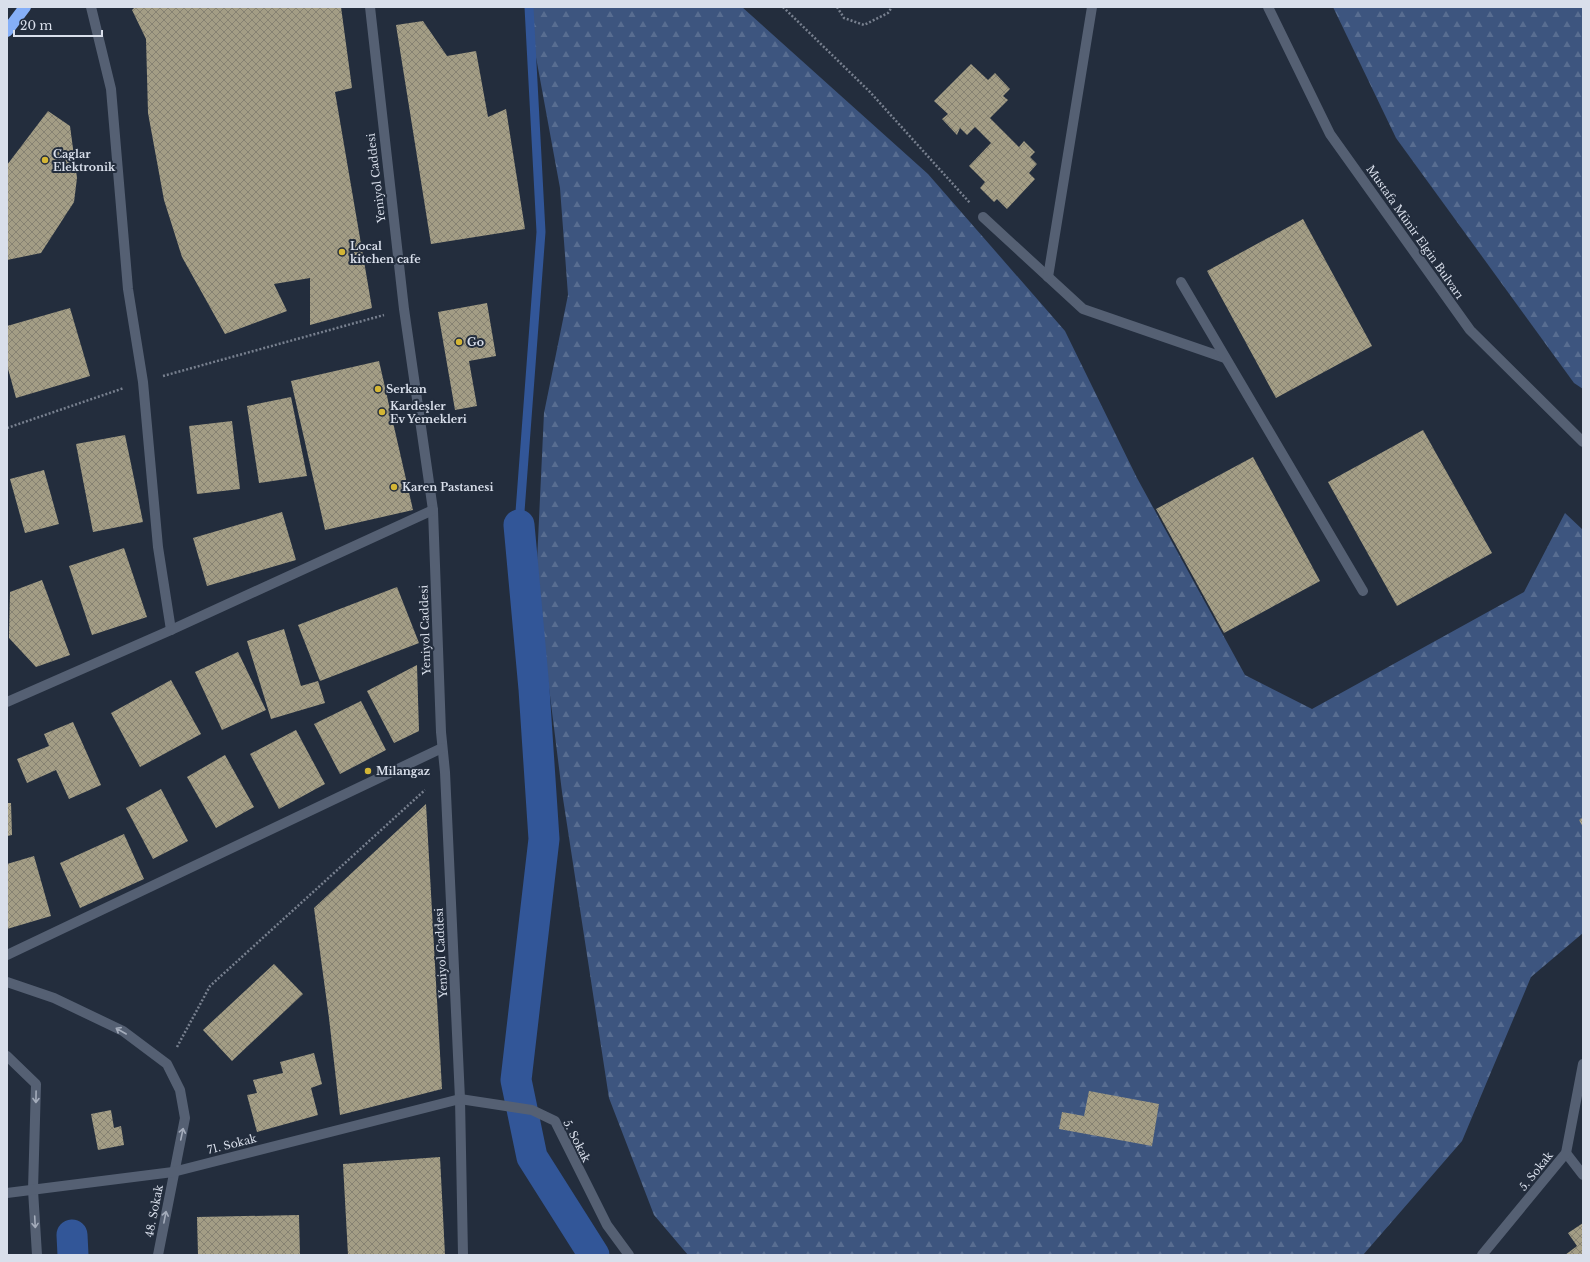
<svg xmlns="http://www.w3.org/2000/svg" width="1590" height="1262" font-family="'Libre Baskerville',serif">
<style>
.forest{fill:url(#forest-firs)}
.lines{fill:none;stroke-linecap:round;stroke-linejoin:round}
.stream{stroke:#325698;stroke-width:9}
.canal{stroke:#325698;stroke-width:31}
.building{fill:url(#building-cross-hatch)}
.path{stroke:#78808f;stroke-width:2.5;stroke-dasharray:2 2;stroke-linecap:butt}
.minor{stroke:#556073;stroke-width:10}
.highway{stroke:#85aff8;stroke-width:12}
.oneway{stroke:#a4acbb}
.poi-dot{fill:#d4b635;stroke:#232d3d;stroke-width:1.5}
.labels{text-anchor:middle;dominant-baseline:central;stroke-width:4;stroke-linejoin:round;paint-order:stroke}
.poi-label{font-size:11px;font-weight:bold;fill:#d9dfeb;stroke:#232d3d;text-anchor:start}
.street-label{font-size:11px;fill:#d9dfeb;stroke:#232d3d}
</style>
<defs>
<pattern id="forest-firs" width="22" height="20" patternUnits="userSpaceOnUse"><rect width="22" height="20" fill="#3d557f"/><path d="M5 1l3.5 6h-7zM16 11l3.5 6h-7z" fill="#586d91"/></pattern>
<pattern id="building-cross-hatch" width="8" height="8" patternUnits="userSpaceOnUse"><rect width="8" height="8" fill="#a39d85"/><path d="M0 0l8 8M0 8l8-8" fill="none" stroke="#868272"/></pattern>
</defs>
<rect width="100%" height="100%" fill="#232d3d"/>
<g class="forest">
<path d="M 531,7 L 742,7 L 928,174 L 1065,331 L 1137,478 L 1245,675 L 1312,709 L 1524,592 L 1565,513 L 1583,530 L 1583,933 L 1531,977 L 1462,1141 L 1363,1255 L 688,1255 L 654,1215 L 609,1098 L 562,792 L 536,583 L 544,413 L 568,295 L 560,188 L 529,19 Z"/>
<path d="M 1333,7 L 1583,7 L 1583,389 L 1574,383 L 1396,138 Z"/>
</g>
<g class="lines">
<path class="stream" d="M 519,525 L 541,232 L 529,7"/>
<g class="canal">
<path d="M 519,525 L 534,689 L 544,839 L 516,1080 L 532,1157 L 594,1255"/>
<path d="M 72,1235 L 73,1255"/>
</g>
</g>
<g class="building">
<path d="M 135,7 L 341,7 L 352,88 L 335,92 L 372,308 L 310,325 L 310,278 L 274,284 L 287,311 L 225,334 L 182,257 L 164,200 L 148,113 L 146,39 L 132,10 Z"/>
<path d="M 423,21 L 447,56 L 476,51 L 488,117 L 506,109 L 525,229 L 431,244 L 396,25 Z"/>
<path d="M 971,64 L 988,80 L 995,73 L 1010,89 L 1003,96 L 1008,100 L 990,118 L 1019,147 L 1024,141 L 1035,152 L 1030,157 L 1037,164 L 1029,173 L 1035,179 L 1007,209 L 997,199 L 994,202 L 980,188 L 985,182 L 969,166 L 991,143 L 975,127 L 967,135 L 960,128 L 957,135 L 942,119 L 948,114 L 934,101 Z"/>
<path d="M 48,111 L 70,126 L 77,178 L 74,202 L 41,253 L 7,260 L 7,165 Z"/>
<path d="M 1303,219 L 1372,346 L 1276,398 L 1207,271 Z"/>
<path d="M 487,303 L 496,356 L 469,361 L 477,406 L 455,410 L 438,312 Z"/>
<path d="M 70,308 L 90,376 L 16,398 L 7,365 L 7,326 Z"/>
<path d="M 379,361 L 413,510 L 325,530 L 291,381 Z"/>
<path d="M 291,397 L 307,476 L 259,483 L 247,406 Z"/>
<path d="M 232,421 L 240,489 L 197,494 L 189,426 Z"/>
<path d="M 1423,430 L 1492,553 L 1397,606 L 1328,482 Z"/>
<path d="M 125,435 L 143,522 L 93,532 L 76,444 Z"/>
<path d="M 1253,457 L 1320,581 L 1224,633 L 1156,509 Z"/>
<path d="M 44,470 L 59,524 L 25,533 L 10,479 Z"/>
<path d="M 282,512 L 296,560 L 207,586 L 193,538 Z"/>
<path d="M 124,548 L 147,617 L 92,635 L 69,566 Z"/>
<path d="M 42,580 L 70,655 L 36,667 L 9,638 L 10,592 Z"/>
<path d="M 397,587 L 419,643 L 320,681 L 298,625 Z"/>
<path d="M 284,629 L 301,686 L 318,681 L 325,703 L 271,719 L 247,641 Z"/>
<path d="M 238,652 L 266,710 L 222,730 L 195,672 Z"/>
<path d="M 417,665 L 419,731 L 394,743 L 367,691 Z"/>
<path d="M 171,680 L 201,734 L 140,767 L 111,713 Z"/>
<path d="M 361,701 L 386,750 L 340,774 L 314,724 Z"/>
<path d="M 73,722 L 101,785 L 69,799 L 56,770 L 27,783 L 17,759 L 49,746 L 44,734 Z"/>
<path d="M 296,730 L 325,784 L 279,809 L 250,754 Z"/>
<path d="M 225,755 L 254,807 L 216,828 L 187,777 Z"/>
<path d="M 161,789 L 188,841 L 153,859 L 126,808 Z"/>
<path d="M 7,803 L 11,803 L 12,835 L 7,836 Z"/>
<path d="M 426,804 L 442,1089 L 340,1115 L 329,1018 L 314,908 Z"/>
<path d="M 1583,817 L 1583,827 L 1579,820 Z"/>
<path d="M 124,834 L 144,879 L 80,908 L 60,863 Z"/>
<path d="M 34,856 L 51,916 L 7,929 L 7,864 Z"/>
<path d="M 274,964 L 303,994 L 232,1061 L 203,1030 Z"/>
<path d="M 314,1053 L 322,1084 L 311,1088 L 318,1115 L 257,1132 L 247,1095 L 257,1093 L 253,1080 L 283,1073 L 280,1062 Z"/>
<path d="M 1089,1091 L 1159,1104 L 1152,1146 L 1059,1129 L 1062,1112 L 1084,1116 Z"/>
<path d="M 111,1110 L 114,1128 L 121,1126 L 124,1145 L 98,1150 L 91,1114 Z"/>
<path d="M 440,1157 L 445,1255 L 348,1255 L 343,1164 Z"/>
<path d="M 299,1215 L 300,1255 L 198,1255 L 197,1217 Z"/>
<path d="M 1583,1223 L 1583,1255 L 1565,1255 L 1577,1246 L 1568,1233 Z"/>
</g>
<g class="lines">
<g class="path">
<path d="M 783,7 L 870,92 L 970,203"/>
<path d="M 837,7 L 844,18 L 864,25 L 888,13 L 892,7"/>
<path d="M 163,376 L 384,315"/>
<path d="M 7,428 L 124,388"/>
<path d="M 177,1047 L 210,986 L 425,790"/>
</g>
<g class="minor">
<path d="M 91,7 L 111,89 L 128,289 L 143,382 L 158,547 L 171,630"/>
<path d="M 370,7 L 404,309 L 433,510 L 441,732 L 445,772 L 460,1099 L 463,1255"/>
<path d="M 1268,7 L 1330,134 L 1470,330 L 1583,442"/>
<path d="M 983,217 L 1083,309 L 1225,358"/>
<path d="M 1048,277 L 1092,7"/>
<path d="M 1181,282 L 1363,591"/>
<path d="M 7,702 L 171,630 L 433,510"/>
<path d="M 7,955 L 442,748"/>
<path d="M 7,982 L 54,998 L 123,1031 L 167,1064 L 180,1090 L 185,1118 L 158,1255"/>
<path d="M 7,1056 L 36,1084 L 33,1190 L 37,1255"/>
<path d="M 1566,1153 L 1583,1175"/>
<path d="M 7,1193 L 173,1172 L 460,1099 L 532,1110 L 555,1121 L 607,1225 L 629,1255"/>
<path d="M 1482,1255 L 1566,1153 L 1583,1064"/>
</g>
<path class="highway" d="M 7,31 L 25,7"/>
</g>
<defs><path id="oneway-shaft" d="M-6 0H5M1.5-3L5.5 0L1.5 3" fill="none" stroke-width="1.6" stroke-linecap="round" stroke-linejoin="round"/></defs>
<g class="oneway">
<use href="#oneway-shaft" transform="translate(121 1031) rotate(-150)"/>
<use href="#oneway-shaft" transform="translate(36 1097) rotate(91)"/>
<use href="#oneway-shaft" transform="translate(182 1134) rotate(-78)"/>
<use href="#oneway-shaft" transform="translate(165 1217) rotate(-79)"/>
<use href="#oneway-shaft" transform="translate(35 1222) rotate(87)"/>
</g>
<g class="poi-dot">
<circle cx="45" cy="160" r="4"/>
<circle cx="342" cy="252" r="4"/>
<circle cx="459" cy="342" r="4"/>
<circle cx="378" cy="389" r="4"/>
<circle cx="382" cy="412" r="4"/>
<circle cx="394" cy="487" r="4"/>
<circle cx="368" cy="771" r="4"/>
</g>
<g class="labels">
<g class="poi-label">
<text x="53" y="154">Caglar<tspan x="53" dy="13">Elektronik</tspan></text>
<text x="350" y="246">Local<tspan x="350" dy="13">kitchen cafe</tspan></text>
<text x="467" y="342">Go</text>
<text x="386" y="389">Serkan</text>
<text x="390" y="406">Kardeşler<tspan x="390" dy="13">Ev Yemekleri</tspan></text>
<text x="402" y="487">Karen Pastanesi</text>
<text x="376" y="771">Milangaz</text>
</g>
<g class="street-label">
<text transform="translate(376 178) rotate(-97)">Yeniyol Caddesi</text>
<text transform="translate(1415 232) rotate(55)">Mustafa Münir Elgin Bulvarı</text>
<text transform="translate(425 630) rotate(-92)">Yeniyol Caddesi</text>
<text transform="translate(441 953) rotate(-93)">Yeniyol Caddesi</text>
<text transform="translate(577 1141) rotate(63)">5. Sokak</text>
<text transform="translate(232 1144) rotate(-14)">71. Sokak</text>
<text transform="translate(1536 1171) rotate(-51)">5. Sokak</text>
<text transform="translate(154 1211) rotate(-79)">48. Sokak</text>
</g>
</g>
<rect width="1590" height="1262" fill="none" stroke="#d9dfeb" stroke-width="16"/>
<path d="M14 30v6h88v-6" fill="none" stroke="#d9dfeb" stroke-width="2"/>
<text x="20" y="30" font-size="12" fill="#d9dfeb" stroke="#232d3d" stroke-width="3" paint-order="stroke">20 m</text>
</svg>
